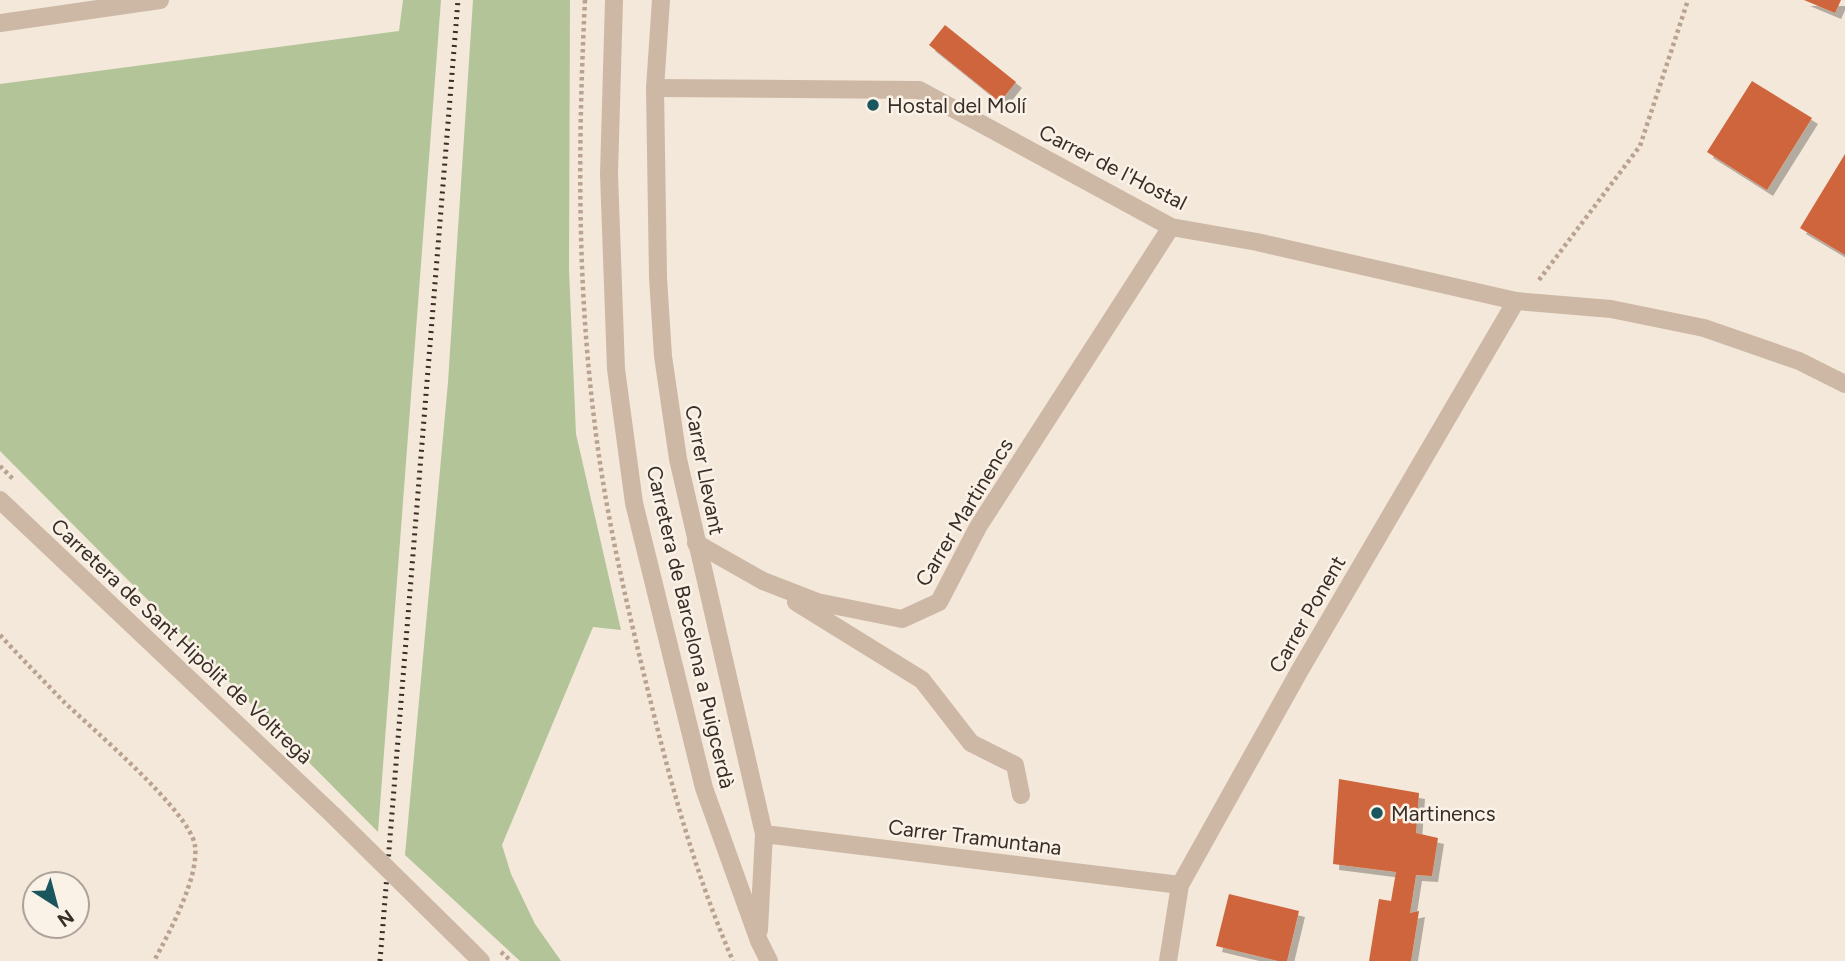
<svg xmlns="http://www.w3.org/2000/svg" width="1845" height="961" font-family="Figtree,sans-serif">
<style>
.green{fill:#b4c499}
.building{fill:#cf653c;filter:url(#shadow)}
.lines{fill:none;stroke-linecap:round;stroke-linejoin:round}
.path{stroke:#b9a28f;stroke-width:4.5;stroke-dasharray:3.5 3.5;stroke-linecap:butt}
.minor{stroke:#cdb8a5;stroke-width:18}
.rail{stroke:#382d27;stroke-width:5;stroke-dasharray:2 5;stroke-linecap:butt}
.minor-bridge{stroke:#cdb8a5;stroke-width:18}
.poi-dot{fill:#19565d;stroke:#fbf2e7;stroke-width:2.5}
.labels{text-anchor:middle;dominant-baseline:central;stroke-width:5;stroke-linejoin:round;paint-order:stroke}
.poi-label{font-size:21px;fill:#382d27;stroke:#fbf2e7;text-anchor:start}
.street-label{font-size:21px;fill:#382d27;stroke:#fbf2e7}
</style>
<defs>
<filter id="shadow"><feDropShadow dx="6" dy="6" stdDeviation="0" flood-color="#0004"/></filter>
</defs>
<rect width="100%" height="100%" fill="#f4e8da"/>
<g class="green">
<path d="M 403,0 L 441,0 L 378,832 L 0,451 L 0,84 L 399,31 Z"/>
<path d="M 473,0 L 570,0 L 569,270 L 576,434 L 621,630 L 593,627 L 502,845 L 511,874 L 535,924 L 561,961 L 520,961 L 405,855 L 448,382 Z"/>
</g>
<g class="building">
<path d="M 1804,0 L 1841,0 L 1835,13 Z"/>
<path d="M 945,25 L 1016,82 L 1000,102 L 929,45 Z"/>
<path d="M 1752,81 L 1812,118 L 1767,190 L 1707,152 Z"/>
<path d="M 1845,154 L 1845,255 L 1800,228 Z"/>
<path d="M 1339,779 L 1419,793 L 1416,833 L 1438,838 L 1432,876 L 1416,875 L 1410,913 L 1419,911 L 1411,961 L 1369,961 L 1379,899 L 1391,901 L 1396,872 L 1333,864 Z"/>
<path d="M 1229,894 L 1299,911 L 1287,961 L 1278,961 L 1216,946 Z"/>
</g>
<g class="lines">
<g class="path">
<path d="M 585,0 C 578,140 577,279 594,418 C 605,513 627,606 650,699 C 672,788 696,876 733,961"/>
<path d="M 1539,280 L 1640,146 L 1688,0"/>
<path d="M 0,466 L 14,480"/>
<path d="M 0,635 C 21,658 42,679 63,701 C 91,728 191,812 195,846 C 199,878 169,933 154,961"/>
<path d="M 501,952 L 511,961"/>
</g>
<g class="minor">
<path d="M 614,0 L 609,174 L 616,369 L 634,503 L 704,788 L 759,941 L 769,961"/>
<path d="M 661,0 L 655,88 L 658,278 L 663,356 L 678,459 L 764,834 L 759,930"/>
<path d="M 0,23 L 160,0"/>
<path d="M 655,88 L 919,90 L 1171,227 L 1257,242 L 1516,301 L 1611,309 L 1704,328 L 1799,361 L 1845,384"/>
<path d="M 0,500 L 333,815"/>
<path d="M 696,543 L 763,581 L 817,602 L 902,619 L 939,602 L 978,527 L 1171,227"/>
<path d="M 796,602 L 922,680 L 971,743 L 1015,765 L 1021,795"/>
<path d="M 764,834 L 1180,885"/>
<path d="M 471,951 L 481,961"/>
<path d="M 1168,961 L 1180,885 L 1300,670 L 1516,301"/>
</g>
<path class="rail" d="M 380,961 L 458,0"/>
<path class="minor-bridge" d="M 333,815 L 471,951"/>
</g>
<g class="poi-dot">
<circle cx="873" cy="105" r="7"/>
<circle cx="1377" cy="813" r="7"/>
</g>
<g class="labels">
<g class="poi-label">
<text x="887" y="105">Hostal del Molí</text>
<text x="1391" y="813">Martinencs</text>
</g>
<g class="street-label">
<text transform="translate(1113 167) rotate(27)">Carrer de l'Hostal</text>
<text transform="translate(705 470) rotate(79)">Carrer Llevant</text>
<text transform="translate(964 512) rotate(-59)">Carrer Martinencs</text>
<text transform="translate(1307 614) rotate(-60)">Carrer Ponent</text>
<text transform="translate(691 627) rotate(77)">Carretera de Barcelona a Puigcerdà</text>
<text transform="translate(182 641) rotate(43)">Carretera de Sant Hipòlit de Voltregà</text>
<text transform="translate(975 837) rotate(7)">Carrer Tramuntana</text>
</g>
</g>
<g transform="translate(56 905) rotate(144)"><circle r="33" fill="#fbf2e7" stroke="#ada39a" stroke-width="2"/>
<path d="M0-5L12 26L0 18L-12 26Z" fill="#19565d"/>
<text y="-10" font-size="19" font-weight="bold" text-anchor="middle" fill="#382d27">N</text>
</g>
</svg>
